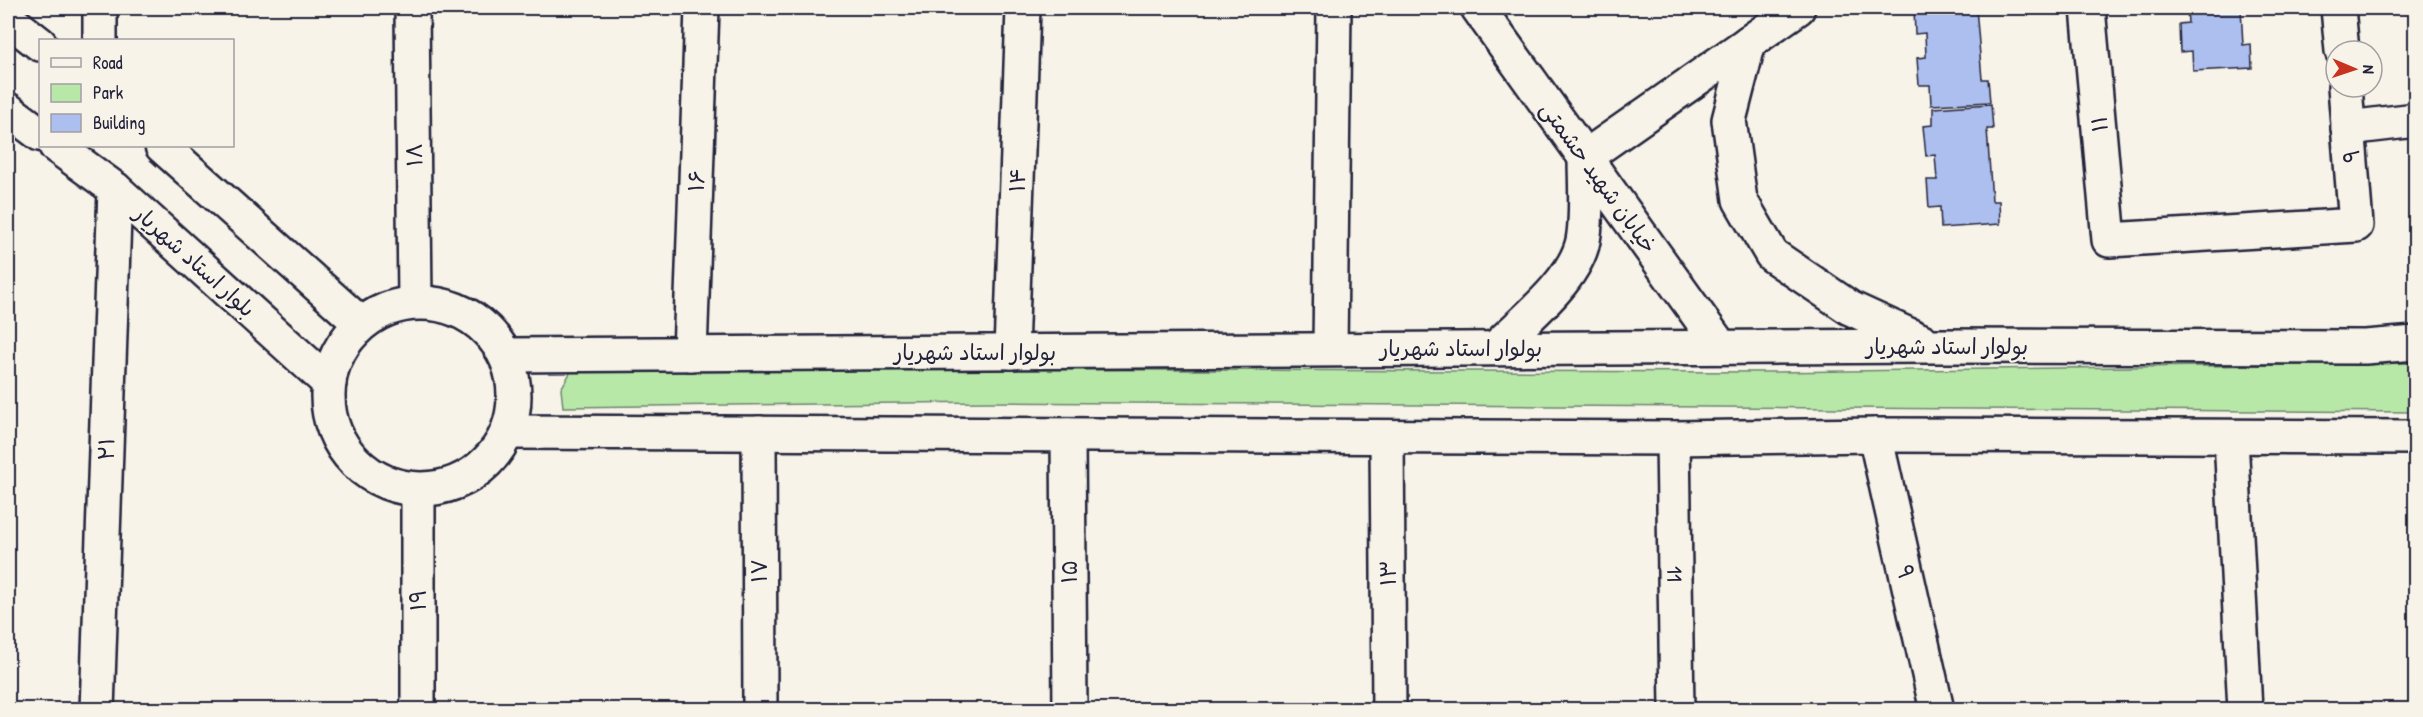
<svg xmlns="http://www.w3.org/2000/svg" width="2423" height="717" viewBox="0 0 2423 717" font-family="'Patrick Hand','Playpen Sans Arabic',sans-serif">
<style>
.green{fill:#b8e8a7;stroke:#6d8571;stroke-width:1.5}
.building{fill:#acbfee;stroke:#22223b;stroke-width:1.5}
.lines{fill:none;stroke-linecap:round;stroke-linejoin:round}
.minor-casing{stroke:#22223b;stroke-width:38}
.minor{stroke:#f7f3e8;stroke-width:33}
.labels{text-anchor:middle;dominant-baseline:central;stroke-width:4.5;stroke-linejoin:round;paint-order:stroke}
.street-label{font-size:22px;fill:#22223b;stroke:#f7f3e8}
</style>
<rect width="100%" height="100%" fill="#f7f3e8"/>
<filter id="ink" filterUnits="userSpaceOnUse"><feTurbulence type="fractalNoise" baseFrequency=".0167" numOctaves="2"/><feDisplacementMap in="SourceGraphic" scale="12" xChannelSelector="R" yChannelSelector="G"/><feConvolveMatrix kernelMatrix="1 2 1 2 8 2 1 2 1" color-interpolation-filters="sRGB"/></filter>
<g filter="url(#ink)">
<!-- green -->
<polygon class="green" points="2416,363 2415,412 986,402 563,407 561,389 573,368 1776,372"/>
<!-- building -->
<g class="building">
<polygon points="1914,8 1976,8 1982,79 1988,79 1990,102 1931,105 1930,85 1919,85 1917,58 1926,57 1925,33 1915,34"/>
<polygon points="2187,8 2241,8 2243,45 2251,44 2252,68 2193,71 2192,51 2180,52 2179,24 2188,23"/>
<polygon points="1991,104 1993,129 1987,129 1992,201 1999,201 2000,224 1941,228 1940,207 1929,208 1927,180 1937,180 1935,155 1926,156 1923,126 1933,125 1933,108"/>
</g>
<g class="lines">
<!-- minor casing -->
<g class="minor-casing">
<g id="minor">
<polyline points="100,8 100,40"/>
<polyline points="412,8 415,302"/>
<polyline points="1478,8 1721,347"/>
<polyline points="2088,8 2109,240 2356,225 2345,87"/>
<polyline points="2338,8 2342,51"/>
<polyline points="8,19 40,44"/>
<polyline points="1749,42 1729,120 1740,200 1772,255 1850,308 1922,341"/>
<polyline points="8,110 40,134"/>
<polyline points="2348,128 2416,120"/>
<polyline points="56,146 115,189 329,383"/>
<polyline points="162,146 361,324"/>
<circle cx="421" cy="396" r="93"/>
<path d="M1496,348C1524,320 1571,284 1582,245C1588,222 1585,181 1585,157L1798,8"/>
<polyline points="1330,349 1334,8"/>
<polyline points="1011,352 1023,8"/>
<polyline points="690,354 702,8"/>
<polyline points="506,355 1932,346 2365,347 2416,343"/>
<polyline points="508,432 1673,438 1875,435 2416,437"/>
<polyline points="759,433 760,710"/>
<polyline points="1068,435 1070,710"/>
<polyline points="1875,435 1937,710"/>
<polyline points="1387,437 1389,710"/>
<path id="s1" d="M1673,438L1677,710"/>
<polyline points="2231,438 2245,710"/>
<polyline points="418,490 418,710"/>
<polyline points="97,710 115,189"/>
</g>
</g>
<!-- minor -->
<use href="#minor" class="minor"/>
</g>
</g>
<g class="labels">
<!-- street labels -->
<g class="street-label">
<text transform="translate(2099 124) rotate(-95)">۱۱</text>
<text transform="translate(414 155) rotate(-91)">۱۸</text>
<text transform="translate(2351 156) rotate(-94)">۹</text>
<text transform="translate(1599 177) rotate(54)">خیابان شهید حشمتی</text>
<text transform="translate(1017 180) rotate(-88)">۱۴</text>
<text transform="translate(696 181) rotate(-88)">۱۶</text>
<text transform="translate(195 261) rotate(42)">بلوار استاد شهریار</text>
<text x="1947" y="346">بولوار استاد شهریار</text>
<text x="1461" y="348">بولوار استاد شهریار</text>
<text x="975" y="352">بولوار استاد شهریار</text>
<text transform="translate(106 449) rotate(-88)">۲۱</text>
<text transform="translate(759 571) rotate(-90)">۱۷</text>
<text transform="translate(1069 572) rotate(-90)">۱۵</text>
<text transform="translate(1906 572) rotate(77)">۹</text>
<text transform="translate(1388 573) rotate(-90)">۱۳</text>
<text stroke="none"><textPath href="#s1" startOffset="136">11</textPath></text>
<text transform="translate(418 600) rotate(-90)">۱۹</text>
</g>
</g>
<!-- margin -->
<rect width="2423" height="717" fill="none" stroke="#f7f3e8" stroke-width="30"/>
<rect x="15" y="15" width="2393" height="687" fill="none" stroke="#22223b" stroke-width="2" filter="url(#ink)"/>
<!-- legend -->
<rect x="39" y="39" width="195" height="108" fill="#f7f3e8" stroke="#a29fa3" stroke-width="1.5"/>
<rect x="51" y="58" width="30" height="9" fill="#f7f3e8" stroke="#a29fa3" stroke-width="1.5"/>
<text x="93" y="69" font-size="18" fill="#22223b">Road</text>
<rect x="51" y="84" width="30" height="18" fill="#b8e8a7" stroke="#a29fa3" stroke-width="1.5"/>
<text x="93" y="99" font-size="18" fill="#22223b">Park</text>
<rect x="51" y="114" width="30" height="18" fill="#acbfee" stroke="#a29fa3" stroke-width="1.5"/>
<text x="93" y="129" font-size="18" fill="#22223b">Building</text>
<!-- north arrow -->
<g transform="translate(2354 69) rotate(92)"><circle r="28" fill="#f7f3e8" stroke="#a29fa3" stroke-width="1.5"/>
<path d="M0-4.5L10 22L0 15L-10 22Z" fill="#c8321e"/>
<text y="-9" font-size="16" font-weight="bold" text-anchor="middle" fill="#22223b">N</text>
</g>
</svg>
